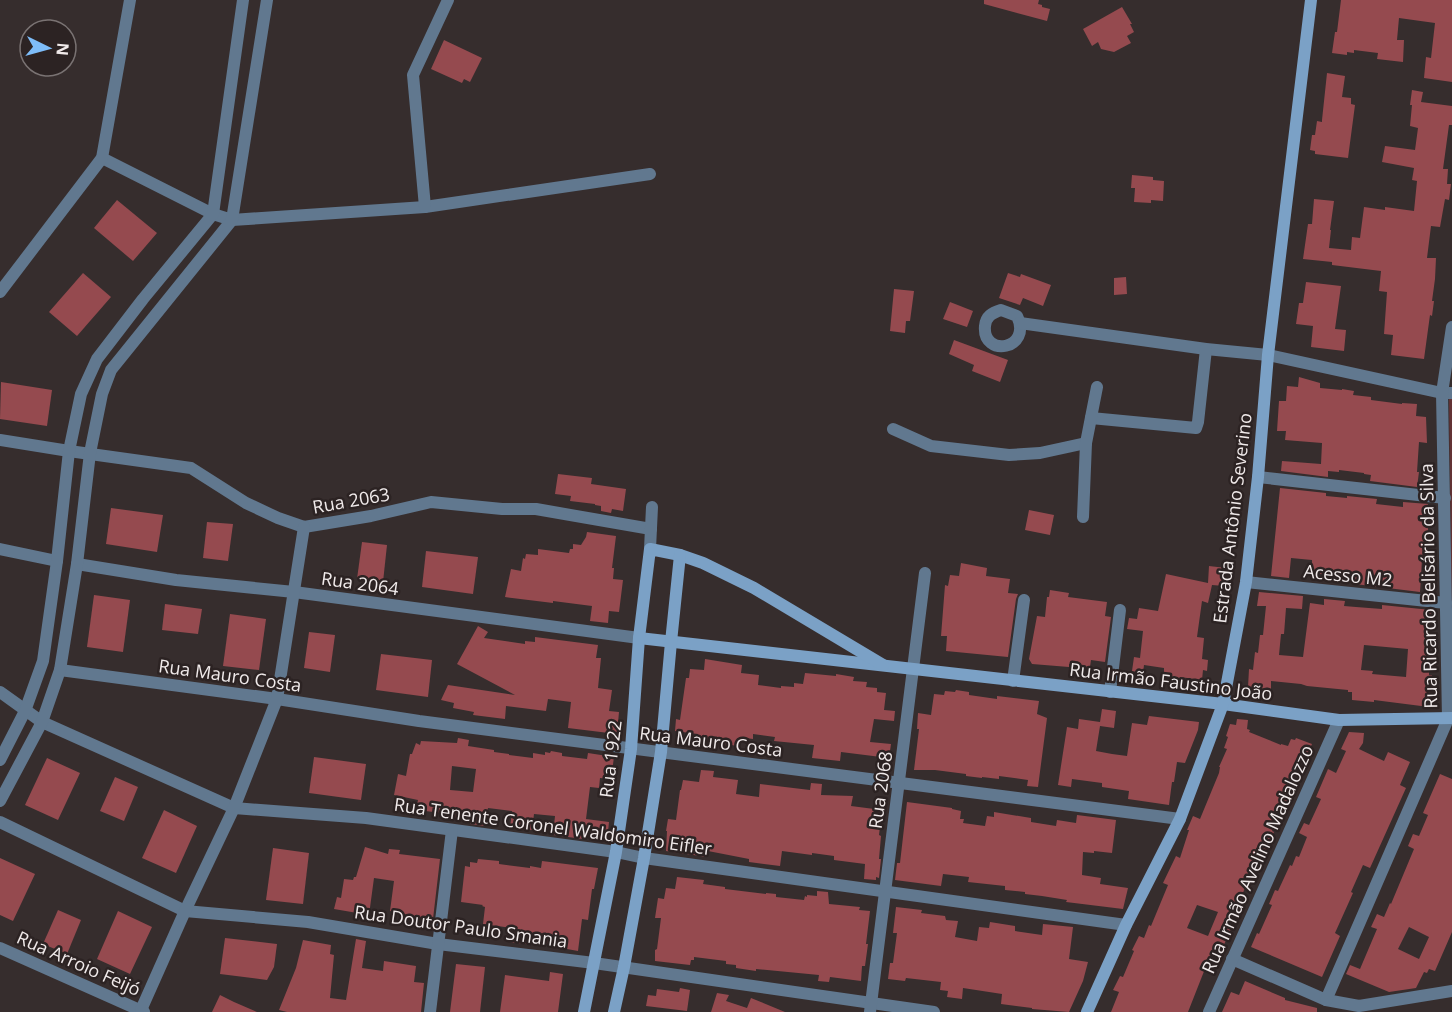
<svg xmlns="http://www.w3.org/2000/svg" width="1452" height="1012" viewBox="0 0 1452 1012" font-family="'Open Sans',sans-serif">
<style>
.green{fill:#623335}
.building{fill:#954a4f;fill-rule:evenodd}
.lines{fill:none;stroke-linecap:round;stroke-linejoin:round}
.street{stroke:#61788f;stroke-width:12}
.secondary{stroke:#7ba1c6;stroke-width:12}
.labels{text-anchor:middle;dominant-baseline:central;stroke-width:5;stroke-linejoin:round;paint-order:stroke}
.street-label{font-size:18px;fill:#f0eaea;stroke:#2c2323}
</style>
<rect width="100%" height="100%" fill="#362d2d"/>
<!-- green -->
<polygon class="green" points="1449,399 1452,399 1452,645"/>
<!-- building -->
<g class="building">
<polygon points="984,0 1039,0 1038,4 1042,5 1042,7 1050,9 1047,21 984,4"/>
<polygon points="1341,0 1452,0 1452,82 1424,78 1426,57 1431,58 1435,23 1399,18 1397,40 1404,40 1403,62 1377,59 1378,53 1354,50 1354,53 1347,52 1347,55 1332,53 1335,32 1337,32"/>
<polygon points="1122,7 1132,24 1130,24 1134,32 1127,36 1131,43 1114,52 1101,49 1098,42 1092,46 1083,29"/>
<polygon points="444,40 482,58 470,82 464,79 462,83 431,69"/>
<polygon points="1327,73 1345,76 1342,97 1351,98 1351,104 1355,105 1348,158 1315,154 1315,151 1310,150 1312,135 1315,135 1317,121 1322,122 1322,120"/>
<polygon points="1412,90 1423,92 1421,102 1452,106 1452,125 1449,125 1443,169 1448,169 1447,184 1451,184 1449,200 1445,199 1440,227 1431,226 1427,258 1436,258 1435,279 1432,301 1434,301 1432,316 1430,315 1424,359 1391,355 1393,335 1384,334 1387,292 1379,291 1381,271 1332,265 1332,262 1303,259 1308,224 1312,224 1314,199 1334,201 1330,230 1331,230 1329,248 1351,250 1352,237 1360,238 1364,207 1385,210 1385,207 1414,211 1417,181 1412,180 1414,168 1382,162 1385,146 1415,150 1418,128 1410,126 1412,105 1410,105"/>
<polygon points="1132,175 1153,177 1153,180 1164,181 1163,201 1151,200 1151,203 1134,202 1135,188 1131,188"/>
<polygon points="117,200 157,233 133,261 94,228"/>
<polygon points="83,273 111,297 77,336 49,312"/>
<polygon points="1008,273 1020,277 1021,274 1051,285 1043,306 1023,298 1020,305 999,298"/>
<polygon points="1126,277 1127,294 1114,295 1114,278"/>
<polygon points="1306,282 1341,286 1335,329 1346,330 1344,351 1311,347 1313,326 1296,324 1299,303 1303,303"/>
<polygon points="894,289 914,291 910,321 906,321 905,333 890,331"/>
<polygon points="950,302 973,311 967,327 943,319"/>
<polygon points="954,340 1008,360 1000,382 972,371 974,365 949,354"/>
<polygon points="1299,377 1320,383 1320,388 1342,390 1342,389 1354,391 1353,395 1371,397 1371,400 1402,404 1402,403 1417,404 1416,416 1426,417 1427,443 1419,442 1417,472 1419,472 1417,487 1370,481 1371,475 1364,474 1364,473 1339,470 1339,472 1328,471 1328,477 1281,471 1282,461 1321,464 1322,443 1285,440 1286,431 1277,431 1279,401 1286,401 1287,386 1298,387"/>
<polygon points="1,382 52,390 47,426 0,419"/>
<polygon points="558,474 592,478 591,484 626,489 623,511 612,509 611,513 601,511 601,506 595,505 595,504 570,501 571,496 555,494"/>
<polygon points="1280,488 1326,493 1326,496 1347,498 1347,496 1377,499 1376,504 1403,507 1403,502 1428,504 1428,543 1423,543 1420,592 1355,584 1355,577 1312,573 1312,560 1291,558 1289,578 1271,576"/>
<polygon points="111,508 163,515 157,552 106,544"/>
<polygon points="1029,510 1054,515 1050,535 1025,530"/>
<polygon points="207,522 233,524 228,561 203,558"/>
<polygon points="587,532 616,536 612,568 614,568 613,579 623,580 619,612 609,611 608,623 590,621 592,606 553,601 553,603 505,597 511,569 521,571 523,558 525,559 526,554 538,555 538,549 569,553 570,549 573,549 573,544 581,545 586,537"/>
<polygon points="362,542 387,545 383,582 357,579"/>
<polygon points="426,551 478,557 473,594 422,587"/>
<polygon points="961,563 987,568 986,576 1010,579 1008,593 1018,594 1016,599 1008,657 946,651 947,636 941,636 945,585 948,586 950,575 959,576"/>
<polygon points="1209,566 1226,568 1224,586 1212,585 1208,603 1202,601 1197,637 1204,638 1202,659 1208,660 1207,671 1203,670 1202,680 1180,677 1180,680 1164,678 1164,668 1144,665 1143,673 1132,671 1134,657 1140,658 1143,631 1127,629 1129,618 1137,619 1139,608 1158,611 1166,574 1208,583"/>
<polygon points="1050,590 1069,593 1068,597 1107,602 1105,616 1111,617 1105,662 1091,660 1090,667 1069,664 1069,667 1032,664 1029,659 1037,616 1045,617 1047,597 1049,597"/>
<path d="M1259,592L1303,596L1302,609L1286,608L1284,634H1281L1279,655L1303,657L1310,603L1324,605V599L1345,601L1344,606L1356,607L1382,609V605L1431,610L1429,641V675H1432L1429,707L1374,700V702L1352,700V692H1348V690L1307,686L1301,684L1271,681V689L1248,687L1249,669L1253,670L1255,652L1258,653L1260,635H1263L1266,606H1257ZM1364,645L1408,649L1406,677L1372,674L1373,671L1361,670Z"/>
<polygon points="94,595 130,600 123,652 87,647"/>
<polygon points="165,604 202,609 198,634 162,630"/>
<polygon points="230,614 266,619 259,670 223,666"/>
<polygon points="478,626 488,632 484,638 525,644 525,641 535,642 535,637 598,645 596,658 601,658 598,688 612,690 609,711 619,712 617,734 568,728 571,702 548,699 546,711 506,706 505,719 473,715 474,712 453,708 454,703 441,700 448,685 515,695 457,664"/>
<polygon points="309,632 335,635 330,672 304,668"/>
<polygon points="381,654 432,660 428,697 376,690"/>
<polygon points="705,659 742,665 741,673 759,675 758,685 781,688 781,686 794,687 794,683 803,684 805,673 836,676 836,674 854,677 853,681 867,682 866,687 877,688 877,692 886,693 884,710 895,711 894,721 874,719 870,742 891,744 889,758 841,752 840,761 812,758 814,745 774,741 775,737 753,734 753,739 739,737 738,746 711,742 711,740 697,738 698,734 675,731 676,719 680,720 686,678 689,678 690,669 704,670"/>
<polygon points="956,690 969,692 969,695 997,699 997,696 1039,701 1037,714 1047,718 1038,787 1027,786 1028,780 999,776 999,779 982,777 982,778 966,776 966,774 935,770 914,770 919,729 917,729 918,713 931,715 934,694 944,695 945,691 955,692"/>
<polygon points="1102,709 1116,711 1114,728 1100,726 1096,751 1112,754 1127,756 1132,723 1147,725 1149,716 1199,722 1198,730 1185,763 1177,762 1174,782 1172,782 1169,805 1128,799 1129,791 1102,787 1102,783 1072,779 1071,787 1058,785 1067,727 1078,729 1079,719 1100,722"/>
<path d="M1237,719L1248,720L1247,729L1250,730L1249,732L1281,745V744L1288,746L1291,739L1295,740L1296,738L1312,744L1305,759L1302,758L1289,790L1292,791L1286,805L1284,804L1272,831L1274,832L1250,887L1246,885L1234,916L1236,917L1220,954L1212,951L1188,1012H1111L1119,992L1113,990L1120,976L1123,977L1134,951L1132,950L1139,936L1144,938L1149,925L1151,926L1168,885L1163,883L1176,856L1180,858L1189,830H1187L1193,816L1200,819L1219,773L1220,767H1219L1227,749L1224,748L1228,737L1226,736L1230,724L1236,725ZM1197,905L1218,912L1208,936L1187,928Z"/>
<polygon points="1349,732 1364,733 1363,743 1359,749 1384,761 1388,752 1410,762 1400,785 1406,788 1370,868 1363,865 1351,892 1353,893 1335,933 1340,936 1322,977 1251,947 1257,933 1259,934 1272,905 1269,904 1275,890 1278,891 1290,865 1292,866 1296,856 1299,857 1307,837 1299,833 1304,823 1309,825 1321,799 1316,797 1328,769 1336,773 1346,751 1341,749"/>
<path d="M458,738L469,740L468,746L494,750V752L509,754V755L533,758V753L545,755V752L550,753L551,751L562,753V756L587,759L588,753L614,757L611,779L600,778L599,788L590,787L586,819L609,822L608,832L584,829L583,839L553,835L555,816L534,814L532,830L510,828L512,811L488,808L485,826L470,824L471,820L442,816L443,813L416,810L418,800L394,795L398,774L406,776L410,754H412L416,743L420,745L421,741L457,743ZM452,766L476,769L473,792L450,790Z"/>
<polygon points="314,757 366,764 361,800 309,793"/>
<polygon points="47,758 80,773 58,820 25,805"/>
<polygon points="701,770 714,771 713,777 738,780 736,794 759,797 760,784 810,790 811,783 822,784 821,795 853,796 851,806 882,810 879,835 881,836 879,859 881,859 879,878 876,877 876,880 864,879 865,864 834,860 834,856 812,853 812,855 782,851 780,866 749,862 749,859 708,851 707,857 666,851 667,831 666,831 668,819 676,820 680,790 681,790 683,780 699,782"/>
<path d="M1440,774L1452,779V932L1435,971L1429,969L1427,973L1424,972L1416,988L1389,992L1346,974L1350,965L1360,969L1377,929L1371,927L1377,914L1384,917L1390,903L1391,904L1414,849L1408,846L1413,834L1419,836L1428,815L1423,813ZM1409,927L1429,937L1419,959L1398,949Z"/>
<polygon points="115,777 138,787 124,821 100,811"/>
<polygon points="907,802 952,808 952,809 961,811 960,819 964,819 963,823 985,826 987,816 994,817 994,812 1031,818 1031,822 1056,826 1057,820 1076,823 1077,815 1116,820 1112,853 1094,851 1094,853 1083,852 1082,875 1101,878 1100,884 1128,888 1123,909 1066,902 1067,900 1042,896 1025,894 1025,892 1005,890 1005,886 968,882 969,877 943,874 941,886 895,880 897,863 900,863"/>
<polygon points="164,810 197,826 176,873 142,858"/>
<polygon points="365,847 388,854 389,849 400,850 399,854 440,859 433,919 413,916 390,911 394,881 374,878 369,915 334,909 337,897 341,898 344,879 353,880 354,877 356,877"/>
<polygon points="273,848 309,853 303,904 266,900"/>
<polygon points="0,858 35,874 13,921 0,915"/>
<polygon points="478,859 499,861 499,864 530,868 530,866 541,868 542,861 598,868 594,889 592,889 588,920 582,919 578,951 567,949 567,947 546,944 546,946 541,946 510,942 512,928 483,924 485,907 482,906 483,905 461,902 465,866 470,867 470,862 477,863"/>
<polygon points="677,877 704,880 703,884 725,887 725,889 766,894 766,893 776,894 776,897 804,900 805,896 807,897 807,895 817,896 817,891 828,892 829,904 860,907 859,910 870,911 866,944 868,944 865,966 862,966 861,981 830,977 829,982 818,981 819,975 756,969 756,971 736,968 736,965 726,964 726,961 694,957 694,960 691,960 690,965 655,961 655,950 657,949 661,918 655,918 658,898 664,899 666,888 675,889"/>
<polygon points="896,907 922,910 921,913 945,916 946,920 958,921 955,937 977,941 979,927 989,928 990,922 1015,926 1015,931 1042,935 1043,924 1073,927 1069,959 1088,962 1083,981 1069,1012 1032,1009 1032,1008 1001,1004 1002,994 963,988 962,999 947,997 948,991 940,990 941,982 906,978 905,981 888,979 890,963 893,963 897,933 893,933"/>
<polygon points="58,910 81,920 67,954 43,944"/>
<polygon points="118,911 152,927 130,974 97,959"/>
<polygon points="225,938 277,944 274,967 267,980 220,974"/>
<polygon points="356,939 366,941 362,968 383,971 384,961 416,966 414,982 424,983 421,1012 287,1012 279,1010 296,968 303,940 331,945 330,954 334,955 330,998 346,1000"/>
<polygon points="456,964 485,967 480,1012 450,1012"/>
<polygon points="550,972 563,974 558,1012 500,1012 505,975 549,981"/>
<polygon points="1245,981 1285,998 1285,1000 1317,1008 1317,1012 1222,1012 1231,992 1239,995"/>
<polygon points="680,988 690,990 687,1011 646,1006 648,995 656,996 657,989 679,992"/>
<polygon points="717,993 729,995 726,1001 747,1008 751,998 785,1012 711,1012"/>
<polygon points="220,995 234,1002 257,1012 212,1012"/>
</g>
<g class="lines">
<!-- street -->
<g class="street">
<polyline points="102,158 213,214 232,220 425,207 650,174"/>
<polyline points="425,207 413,75 448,0"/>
<polyline points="0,292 102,158 130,0"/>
<path d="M1001,310L1017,316C1033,350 982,358 985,326C986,316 992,313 1001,310Z"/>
<polyline points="1020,323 1206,349 1268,355 1442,393 1452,393"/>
<polyline points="1091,418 1196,428 1198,422 1206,349"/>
<polyline points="893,429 931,446 1009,455 1040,453 1086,443"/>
<polyline points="0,440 69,451 191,468 246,503 278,518 304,527 371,516 431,502 502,509 536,509 651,529"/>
<polyline points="1258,477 1445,498"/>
<polyline points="1083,517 1086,443 1097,387"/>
<polyline points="0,549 57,561"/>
<polyline points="650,549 652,507"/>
<polyline points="77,564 176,580 294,592 639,638"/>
<polyline points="1246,582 1446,603"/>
<polyline points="60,670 277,699 419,721 1180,819"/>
<polyline points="1013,681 1024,600"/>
<polyline points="0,692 42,722 234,808 366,818 616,852 644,858 1126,925"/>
<polyline points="1110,692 1120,610"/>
<polyline points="0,760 25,711 43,661 57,561 69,451 81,394 97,359 143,299 213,214 243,0"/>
<polyline points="0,801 42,722 60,670 77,564 90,453 102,394 111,370 232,220 267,0"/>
<polyline points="0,822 185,911 308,922 438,944 594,963 934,1012"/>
<polyline points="0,948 144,1012"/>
<polyline points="1232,959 1326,1000 1359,1006 1452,991"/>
<polyline points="1326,1000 1448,719 1442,393 1452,327"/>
<polyline points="141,1010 185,911 234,808 277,699 304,527"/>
<polyline points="430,1012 452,830"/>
<polyline points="870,1012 925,573"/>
<polyline points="1209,1012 1339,720"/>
</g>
<!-- secondary -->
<g class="secondary">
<polyline points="639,638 1223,704 1339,720 1452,718"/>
<polyline points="584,1012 616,852 631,749 639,638 650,549 680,555 703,563 754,588 883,665"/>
<polyline points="614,1012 624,967 644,858 661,752 671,642 680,555"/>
<polyline points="1087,1012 1126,925 1180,819 1223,704 1246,582 1258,477 1268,355 1311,0"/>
</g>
</g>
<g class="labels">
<!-- street labels -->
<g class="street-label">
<text transform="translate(351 500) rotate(-10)">Rua 2063</text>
<text transform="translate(1232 518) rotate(-83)">Estrada Antônio Severino</text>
<text transform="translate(1348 575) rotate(6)">Acesso M2</text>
<text transform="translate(360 583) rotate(8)">Rua 2064</text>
<text transform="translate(1428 586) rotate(-91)">Rua Ricardo Belisário da Silva</text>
<text transform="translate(230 675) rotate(8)">Rua Mauro Costa</text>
<text transform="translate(1171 681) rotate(7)">Rua Irmão Faustino João</text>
<text transform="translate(711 741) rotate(7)">Rua Mauro Costa</text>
<text transform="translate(610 759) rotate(-83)">Rua 1922</text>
<text transform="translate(880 790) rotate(-82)">Rua 2068</text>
<text transform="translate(553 826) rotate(8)">Rua Tenente Coronel Waldomiro Eifler</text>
<text transform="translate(1257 859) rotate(-66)">Rua Irmão Avelino Madalozzo</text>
<text transform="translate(461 926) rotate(8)">Rua Doutor Paulo Smania</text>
<text transform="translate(79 963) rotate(24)">Rua Arroio Feijó</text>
</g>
</g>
<!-- north arrow -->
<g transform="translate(48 48) rotate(95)"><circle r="28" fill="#2c2323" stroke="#7a7373" stroke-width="1.5"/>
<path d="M0-4.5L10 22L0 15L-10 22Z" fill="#7ebdf9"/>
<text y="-9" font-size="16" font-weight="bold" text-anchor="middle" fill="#f0eaea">N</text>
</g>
</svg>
